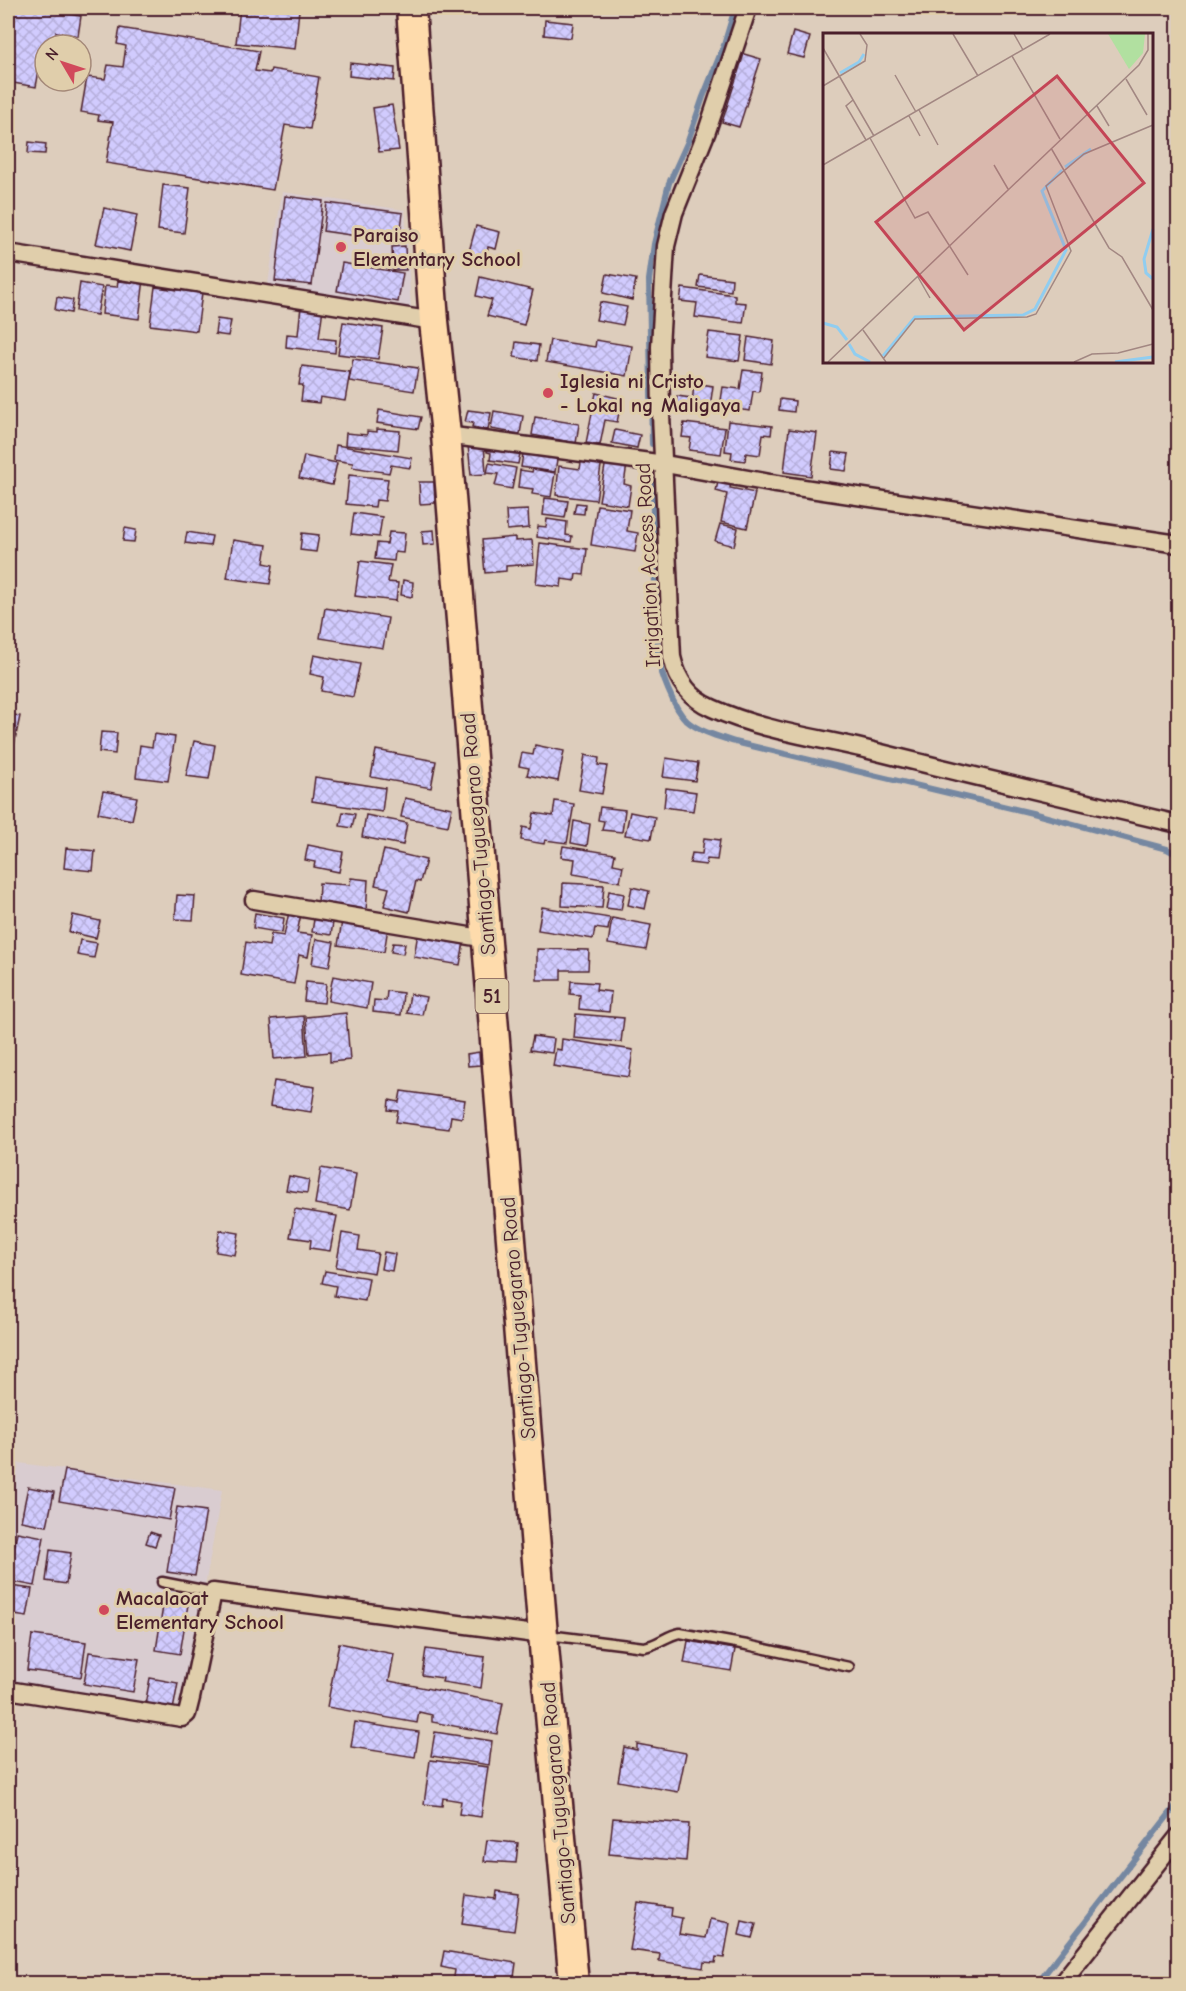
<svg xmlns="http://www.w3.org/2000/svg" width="1186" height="1991" viewBox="0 0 1186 1991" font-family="'Comic Neue',sans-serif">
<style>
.built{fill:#d9ccd0}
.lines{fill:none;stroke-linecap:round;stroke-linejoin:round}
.stream{stroke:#7487a1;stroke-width:6}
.building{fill:url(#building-cross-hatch);stroke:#4a1f2b;stroke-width:1.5}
.service-casing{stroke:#4a1f2b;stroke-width:13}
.minor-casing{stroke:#4a1f2b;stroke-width:21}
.trunk-casing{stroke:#4a1f2b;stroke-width:33}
.service{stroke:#e0ceab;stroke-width:8}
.minor{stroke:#e0ceab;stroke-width:16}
.trunk{stroke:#fedbac;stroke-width:28}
.poi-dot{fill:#d1495b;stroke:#e0ceab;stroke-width:2}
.labels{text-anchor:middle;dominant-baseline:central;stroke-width:6;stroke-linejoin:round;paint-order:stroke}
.shield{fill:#e0ceab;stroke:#775451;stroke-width:1.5}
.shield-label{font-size:20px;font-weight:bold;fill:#4a1f2b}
.poi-label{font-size:21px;font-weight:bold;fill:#4a1f2b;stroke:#e0ceab;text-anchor:start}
.street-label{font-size:21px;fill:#4a1f2b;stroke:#e0ceab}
.inset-river{fill:none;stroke:#90cdf0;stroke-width:3}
.inset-road{fill:none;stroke:#a28782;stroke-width:1.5}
.view{fill:#c44556;fill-opacity:0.15;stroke:#c44556;stroke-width:3}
.inset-edge{fill:none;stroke:#4a1f2b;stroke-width:3}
</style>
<defs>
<pattern id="building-cross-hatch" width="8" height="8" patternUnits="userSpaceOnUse" patternTransform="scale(1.5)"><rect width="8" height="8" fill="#d1cbfe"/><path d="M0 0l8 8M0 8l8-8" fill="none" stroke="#b5aeda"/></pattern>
</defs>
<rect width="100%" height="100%" fill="#ddcdbc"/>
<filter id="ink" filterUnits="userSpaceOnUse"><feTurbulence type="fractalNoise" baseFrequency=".0167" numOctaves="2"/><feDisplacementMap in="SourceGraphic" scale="12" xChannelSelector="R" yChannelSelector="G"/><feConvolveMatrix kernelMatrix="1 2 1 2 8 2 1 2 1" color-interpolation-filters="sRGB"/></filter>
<g filter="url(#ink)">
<!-- built -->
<g class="built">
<polygon points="282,192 405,210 411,310 268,284"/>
<polygon points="19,1463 222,1490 182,1716 8,1687 8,1534"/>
</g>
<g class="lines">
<!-- stream -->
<g class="stream">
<polyline points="652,444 649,280 654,244 669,183 688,141 703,97 724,45 735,8"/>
<path d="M652,479L657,655C661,673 673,708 687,721C700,732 720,737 735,742L1032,813L1167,849L1178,855"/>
<polyline points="1037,1984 1178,1803"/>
</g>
</g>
<!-- building -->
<g class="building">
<polygon points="8,8 29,8 81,16 78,36 56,32 54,45 45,45 45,53 42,53 36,87 8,82"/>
<polygon points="240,8 299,10 295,49 236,43"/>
<polygon points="545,20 573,23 571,38 544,35"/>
<polygon points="120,28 259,51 255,71 270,73 271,69 319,77 310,129 285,125 273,190 106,163 113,122 98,120 99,115 81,112 87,77 105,79 108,65 123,67 126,46 117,44"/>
<polygon points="793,32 810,37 804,58 787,54"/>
<polygon points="744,54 761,59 739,127 722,122"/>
<polygon points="350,63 395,68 394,81 349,76"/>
<polygon points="392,105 399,150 379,152 373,108"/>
<polygon points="29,142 46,144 45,154 28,153"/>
<polygon points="163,185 190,188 184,233 158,230"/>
<polygon points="285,196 323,201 312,285 275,281"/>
<polygon points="327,203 403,213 399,242 323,231"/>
<polygon points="104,208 137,215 130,251 96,244"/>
<polygon points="476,226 500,232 496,249 488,247 485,263 467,259"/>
<polygon points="405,246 406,270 393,270 392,247"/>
<polygon points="342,263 403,273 398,302 337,291"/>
<polygon points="607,274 636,279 632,300 603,293"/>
<polygon points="700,275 732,279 731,291 698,287"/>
<polygon points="129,277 144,279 139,319 102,314 105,286 117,287 118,281 128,282"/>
<polygon points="480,277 533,290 524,325 487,316 492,300 476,296"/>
<polygon points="80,283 102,287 97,315 76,311"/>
<polygon points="155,287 202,293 197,331 150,325"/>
<polygon points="682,288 735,295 735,302 746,303 743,323 695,317 697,303 680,301"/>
<polygon points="57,297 73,300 71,313 55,310"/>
<polygon points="600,302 627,307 623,325 596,320"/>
<polygon points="301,306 323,308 319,338 336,340 335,353 286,347 287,334 298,335"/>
<polygon points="217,319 231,321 228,336 215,334"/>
<polygon points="343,322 383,328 378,359 338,354"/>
<polygon points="709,332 743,336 739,361 705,357"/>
<polygon points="748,337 774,341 771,364 745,360"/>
<polygon points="550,340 595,347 596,340 632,346 627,376 546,362"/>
<polygon points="516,342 539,345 537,361 514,357"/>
<polygon points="353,359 418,368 414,391 349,381"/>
<polygon points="302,366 350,372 345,401 320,397 319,403 301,401 303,385 299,385"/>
<polygon points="743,370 762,372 759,392 753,391 750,411 720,407 723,387 740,389"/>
<polygon points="694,383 713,386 710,407 692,405"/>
<polygon points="596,393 622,399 617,422 605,420 600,445 586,443"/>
<polygon points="677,396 691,398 690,408 676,407"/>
<polygon points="780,399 795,401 794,412 779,410"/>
<polygon points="379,410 421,417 418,429 377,423"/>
<polygon points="468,410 491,413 488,430 472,427 473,423 465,422"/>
<polygon points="494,411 523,416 520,434 491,429"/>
<polygon points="535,417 579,424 576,443 532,435"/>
<polygon points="728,421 772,426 771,435 763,434 760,455 746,453 745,461 731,459 732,452 725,451"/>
<polygon points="684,423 725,428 721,454 689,450 691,438 682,437"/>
<polygon points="377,429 400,431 398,450 345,445 346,433 367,435 367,431 377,432"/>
<polygon points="789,429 817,433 811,476 784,472"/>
<polygon points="615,430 640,435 637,448 612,443"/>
<polygon points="484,443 486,474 471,475 468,445"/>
<polygon points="488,443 521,448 518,464 490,460 491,453 487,452"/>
<polygon points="336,445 412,458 410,468 391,465 389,473 352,467 353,463 334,460"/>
<polygon points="524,447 558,453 555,472 521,467"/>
<polygon points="833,452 849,454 846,471 831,469"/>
<polygon points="304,456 337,463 332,485 299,478"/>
<polygon points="582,457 602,459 596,500 556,495 559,466 580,469"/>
<polygon points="606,460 627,464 624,484 631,486 628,506 599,501"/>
<polygon points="489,463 516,468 512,489 495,486 498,474 487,473"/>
<polygon points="533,469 555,473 551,497 532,494 533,489 518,487 520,470 532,472"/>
<polygon points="349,475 388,479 385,501 376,500 375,507 346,504"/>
<polygon points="719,477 731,480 730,488 755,493 747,528 721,522 727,494 716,491"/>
<polygon points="419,482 434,482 435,503 420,504"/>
<polygon points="545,498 568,501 565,518 543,515"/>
<polygon points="576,503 585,504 584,514 574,513"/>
<polygon points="597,505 630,510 627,531 638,533 635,552 591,545"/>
<polygon points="528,510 529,528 507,530 506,511"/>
<polygon points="354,513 382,517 379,537 351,534"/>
<polygon points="547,519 567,522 566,535 572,536 571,542 537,537 538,526 546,527"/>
<polygon points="720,524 738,528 734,546 715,541"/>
<polygon points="125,528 136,530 134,542 123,541"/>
<polygon points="434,530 435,544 423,545 422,531"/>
<polygon points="187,532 212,536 210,546 185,543"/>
<polygon points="389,532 405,533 403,553 395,552 394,561 375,559 377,543 387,544"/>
<polygon points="302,533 319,535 316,552 300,550"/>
<polygon points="515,537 515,541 532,540 534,564 506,566 506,571 485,573 482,540"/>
<polygon points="233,540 267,545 264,563 273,565 270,584 227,578"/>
<polygon points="540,543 587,549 584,575 576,574 575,581 562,579 561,587 536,584"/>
<polygon points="360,561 391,565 388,582 398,583 396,601 355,596"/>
<polygon points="403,580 413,582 412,597 401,595"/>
<polygon points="325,608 388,618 383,648 320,638"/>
<polygon points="314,655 360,664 353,697 321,691 324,677 310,674"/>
<polygon points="8,714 20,716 12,755 8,754"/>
<polygon points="101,732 117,733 115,754 99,752"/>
<polygon points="154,734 175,737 168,781 136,777 140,745 152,747"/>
<polygon points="194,741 215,745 209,779 186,776"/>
<polygon points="535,745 564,751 558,781 527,775 529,768 519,766 522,753 533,755"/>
<polygon points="376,750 436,761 431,788 371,777"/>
<polygon points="585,755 599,758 598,765 607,766 602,794 579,790"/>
<polygon points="666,758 698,763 695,781 663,777"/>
<polygon points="315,777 385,788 382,812 312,801"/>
<polygon points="666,788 696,792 693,811 664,807"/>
<polygon points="103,791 137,797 132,820 98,813"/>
<polygon points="405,798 452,808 448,826 401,817"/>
<polygon points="555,801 574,804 567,843 545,840 544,844 521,840 523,827 531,829 534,813 553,816"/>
<polygon points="600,807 625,810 622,832 602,830 604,821 598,820"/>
<polygon points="343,812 355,814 352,828 340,826"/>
<polygon points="630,812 655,817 651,839 625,835"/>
<polygon points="366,815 407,823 403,845 362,837"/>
<polygon points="574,821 590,824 587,846 571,843"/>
<polygon points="704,838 720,840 717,860 707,859 706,865 690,863 692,853 702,854"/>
<polygon points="308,845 343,852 339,872 314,867 315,862 305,860"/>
<polygon points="563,846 615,854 613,864 623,866 620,882 573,874 575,859 561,857"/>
<polygon points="66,848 95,851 93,871 64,868"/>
<polygon points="384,850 426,860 420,882 416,881 409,912 384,906 389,888 375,885"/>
<polygon points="351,878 368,880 366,913 351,912 351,907 318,904 319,883 350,885"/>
<polygon points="563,883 604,885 602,908 562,906"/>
<polygon points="632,887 649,891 645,909 628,905"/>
<polygon points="609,891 624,894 621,910 606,908"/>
<polygon points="177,895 195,896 193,920 175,919"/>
<polygon points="542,907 610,918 608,930 595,928 593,939 538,930"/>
<polygon points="289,912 301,914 297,933 312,935 308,957 299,955 294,984 241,975 246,942 269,946 271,934 284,936"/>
<polygon points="255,913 284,918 282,933 253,928"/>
<polygon points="315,913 334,916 331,935 312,932"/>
<polygon points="73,915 100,921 96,938 69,932"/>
<polygon points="612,918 651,925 646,950 608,944"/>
<polygon points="342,921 388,928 384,952 338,945"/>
<polygon points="418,933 464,941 460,965 414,957"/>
<polygon points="316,939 334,942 329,967 312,964"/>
<polygon points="80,940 97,943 94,958 77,955"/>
<polygon points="393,943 405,944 403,954 391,952"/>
<polygon points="537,949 589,950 588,970 561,970 561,980 537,980"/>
<polygon points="333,976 371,983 367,1008 328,1001"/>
<polygon points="571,981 597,983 596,990 611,992 609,1012 579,1009 580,995 570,994"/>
<polygon points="306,982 326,984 324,1003 304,1001"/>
<polygon points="387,991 403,993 401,1015 373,1012 374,1000 386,1001"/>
<polygon points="410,994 426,997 422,1015 407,1013"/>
<polygon points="346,1013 350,1060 330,1062 330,1052 309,1054 306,1017"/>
<polygon points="576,1014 624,1018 621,1042 574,1038"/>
<polygon points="304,1016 307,1056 274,1059 271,1019"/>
<polygon points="533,1036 554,1039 552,1053 530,1050"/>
<polygon points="562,1039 633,1050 629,1077 553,1066 556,1049 561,1050"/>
<polygon points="479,1052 480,1065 468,1066 467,1054"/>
<polygon points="274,1081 315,1087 311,1112 270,1106"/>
<polygon points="401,1091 465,1100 462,1118 451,1116 449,1129 396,1122 398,1111 388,1110 389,1100 399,1102"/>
<polygon points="321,1168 356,1174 350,1210 315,1204"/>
<polygon points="289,1176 309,1180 307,1193 286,1190"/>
<polygon points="295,1209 337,1216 330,1251 310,1248 311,1240 290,1237"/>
<polygon points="220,1230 239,1233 235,1255 216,1252"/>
<polygon points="342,1233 360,1236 358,1250 378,1253 374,1273 336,1267"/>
<polygon points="384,1252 395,1254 392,1271 381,1269"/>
<polygon points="325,1271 369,1278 365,1301 334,1296 336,1286 322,1283"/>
<polygon points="65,1470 175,1488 169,1520 59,1501"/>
<polygon points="28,1487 54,1492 47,1526 21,1521"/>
<polygon points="177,1507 206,1511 195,1576 167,1572"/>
<polygon points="17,1532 44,1537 35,1586 8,1581"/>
<polygon points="150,1532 159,1535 155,1546 146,1543"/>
<polygon points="50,1550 71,1553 66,1584 46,1581"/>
<polygon points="10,1586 32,1589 27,1617 8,1614"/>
<polygon points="165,1594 189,1598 180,1654 156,1650"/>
<polygon points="32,1635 86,1642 81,1677 27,1670"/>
<polygon points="688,1641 735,1649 731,1671 684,1663"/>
<polygon points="339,1643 394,1654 389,1681 503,1703 497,1734 432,1722 432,1715 419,1712 417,1723 327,1707"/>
<polygon points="426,1649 485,1657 481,1688 442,1682 443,1678 422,1675"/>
<polygon points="89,1652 139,1659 133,1692 84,1684"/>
<polygon points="150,1678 178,1683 173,1710 145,1705"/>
<polygon points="355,1722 419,1732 415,1757 351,1747"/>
<polygon points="435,1732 492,1741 489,1765 431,1756"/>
<polygon points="637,1744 686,1753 678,1792 618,1781 624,1747 637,1750"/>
<polygon points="430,1760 488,1767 481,1817 459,1814 461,1801 443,1798 442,1806 424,1804"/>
<polygon points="613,1818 689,1824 686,1861 609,1854"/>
<polygon points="487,1840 518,1843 516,1863 484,1861"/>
<polygon points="497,1891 519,1894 514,1931 462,1924 466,1895 496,1899"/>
<polygon points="638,1903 672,1908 671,1916 682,1918 679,1934 706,1938 710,1919 730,1923 724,1958 716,1957 715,1963 704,1962 703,1968 659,1961 660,1954 630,1950"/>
<polygon points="742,1921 756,1924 752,1938 739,1935"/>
<polygon points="444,1951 516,1963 513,1984 453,1984 455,1970 441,1967"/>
</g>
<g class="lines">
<!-- service casing -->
<g class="service-casing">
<g id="service">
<polyline points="162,1582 213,1592"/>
<path d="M548,1635L644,1647C658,1645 667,1635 680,1633L747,1645L849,1667"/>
</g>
</g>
<!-- minor casing -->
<g class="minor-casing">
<g id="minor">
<path d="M748,8L707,131L674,213L666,246L660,347L661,414L672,657C677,680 689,698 712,708C760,730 814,737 865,749C969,775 1074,800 1178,824"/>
<polyline points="8,253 434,321"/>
<polyline points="446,435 665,464 770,483 1178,544"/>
<polyline points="254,900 487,939"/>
<polyline points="8,1690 182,1718 187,1714 191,1698 213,1592 543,1635"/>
<polyline points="1061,1984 1178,1837"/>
</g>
</g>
<!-- trunk casing -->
<g class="trunk-casing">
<polyline id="trunk" points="411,8 434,321 446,435 543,1635 574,1984"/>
</g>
<!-- service -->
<use href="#service" class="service"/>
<!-- minor -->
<use href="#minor" class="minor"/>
<!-- trunk -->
<use href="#trunk" class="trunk"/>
</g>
</g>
<!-- markers -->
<g class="poi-dot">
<circle cx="341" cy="247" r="6"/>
<circle cx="548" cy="393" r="6"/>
<circle cx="104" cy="1610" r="6"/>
</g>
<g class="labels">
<!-- shield labels -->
<rect class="shield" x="475.5" y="979" width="33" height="34" rx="4.5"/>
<g class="shield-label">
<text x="492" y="996">51</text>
</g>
<!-- poi labels -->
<g class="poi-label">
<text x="353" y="235">Paraiso<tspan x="353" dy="24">Elementary School</tspan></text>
<text x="560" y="381">Iglesia ni Cristo<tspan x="560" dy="24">- Lokal ng Maligaya</tspan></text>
<text x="116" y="1598">Macalaoat<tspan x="116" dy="24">Elementary School</tspan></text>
</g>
<!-- street labels -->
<g class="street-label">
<text transform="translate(648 565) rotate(-93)">Irrigation Access Road</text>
<text transform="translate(478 834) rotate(-95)">Santiago-Tuguegarao Road</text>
<text transform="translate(518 1318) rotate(-95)">Santiago-Tuguegarao Road</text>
<text transform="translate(558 1803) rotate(-95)">Santiago-Tuguegarao Road</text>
</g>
</g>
<!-- overview -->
<g transform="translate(823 33)">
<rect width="330" height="330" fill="#ddcdbc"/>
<path d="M285,1H322L320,20L306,36Z" fill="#b1e0a0"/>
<path class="inset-river" d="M17,40L36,29L41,21M242,134L268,116M330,196L321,226L323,240L330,246M0,290L14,294L24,307M26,311L32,321L47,329M60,323L92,284L200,282L212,276L243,217L219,158L239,137M292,329L330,324"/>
<path class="inset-road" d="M130,1L155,43M191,1L200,17M0,15L51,103M189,23L237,106M72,42L93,79M303,46L324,82M0,53L42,28L44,12L37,1M30,67L23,73L43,107M274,73L286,93M96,77L115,112M86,83L97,103M47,105L92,185L105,179L145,242M228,115L286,215L299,224L330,277M0,132L227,1M171,132L185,156M95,244L107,265M40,297L63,329M60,326L92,286L204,284L213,281L248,218L223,153L261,121L330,92M5,329L316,32L325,17V1M251,329L269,321L295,320L330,311"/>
<path class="view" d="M234,43L321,150L141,297L53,189Z"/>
<rect width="330" height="330" class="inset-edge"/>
</g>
<!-- margin -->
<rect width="1186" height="1991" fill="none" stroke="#e0ceab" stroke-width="30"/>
<rect x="15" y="15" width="1156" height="1961" fill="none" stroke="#4a1f2b" stroke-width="2" filter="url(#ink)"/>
<!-- north arrow -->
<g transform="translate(63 63) rotate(309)"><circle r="28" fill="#e0ceab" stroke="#a48878" stroke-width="1.5"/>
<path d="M0-4.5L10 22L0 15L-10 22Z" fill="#d1495b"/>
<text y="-9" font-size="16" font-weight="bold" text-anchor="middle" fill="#4a1f2b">N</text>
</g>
</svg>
